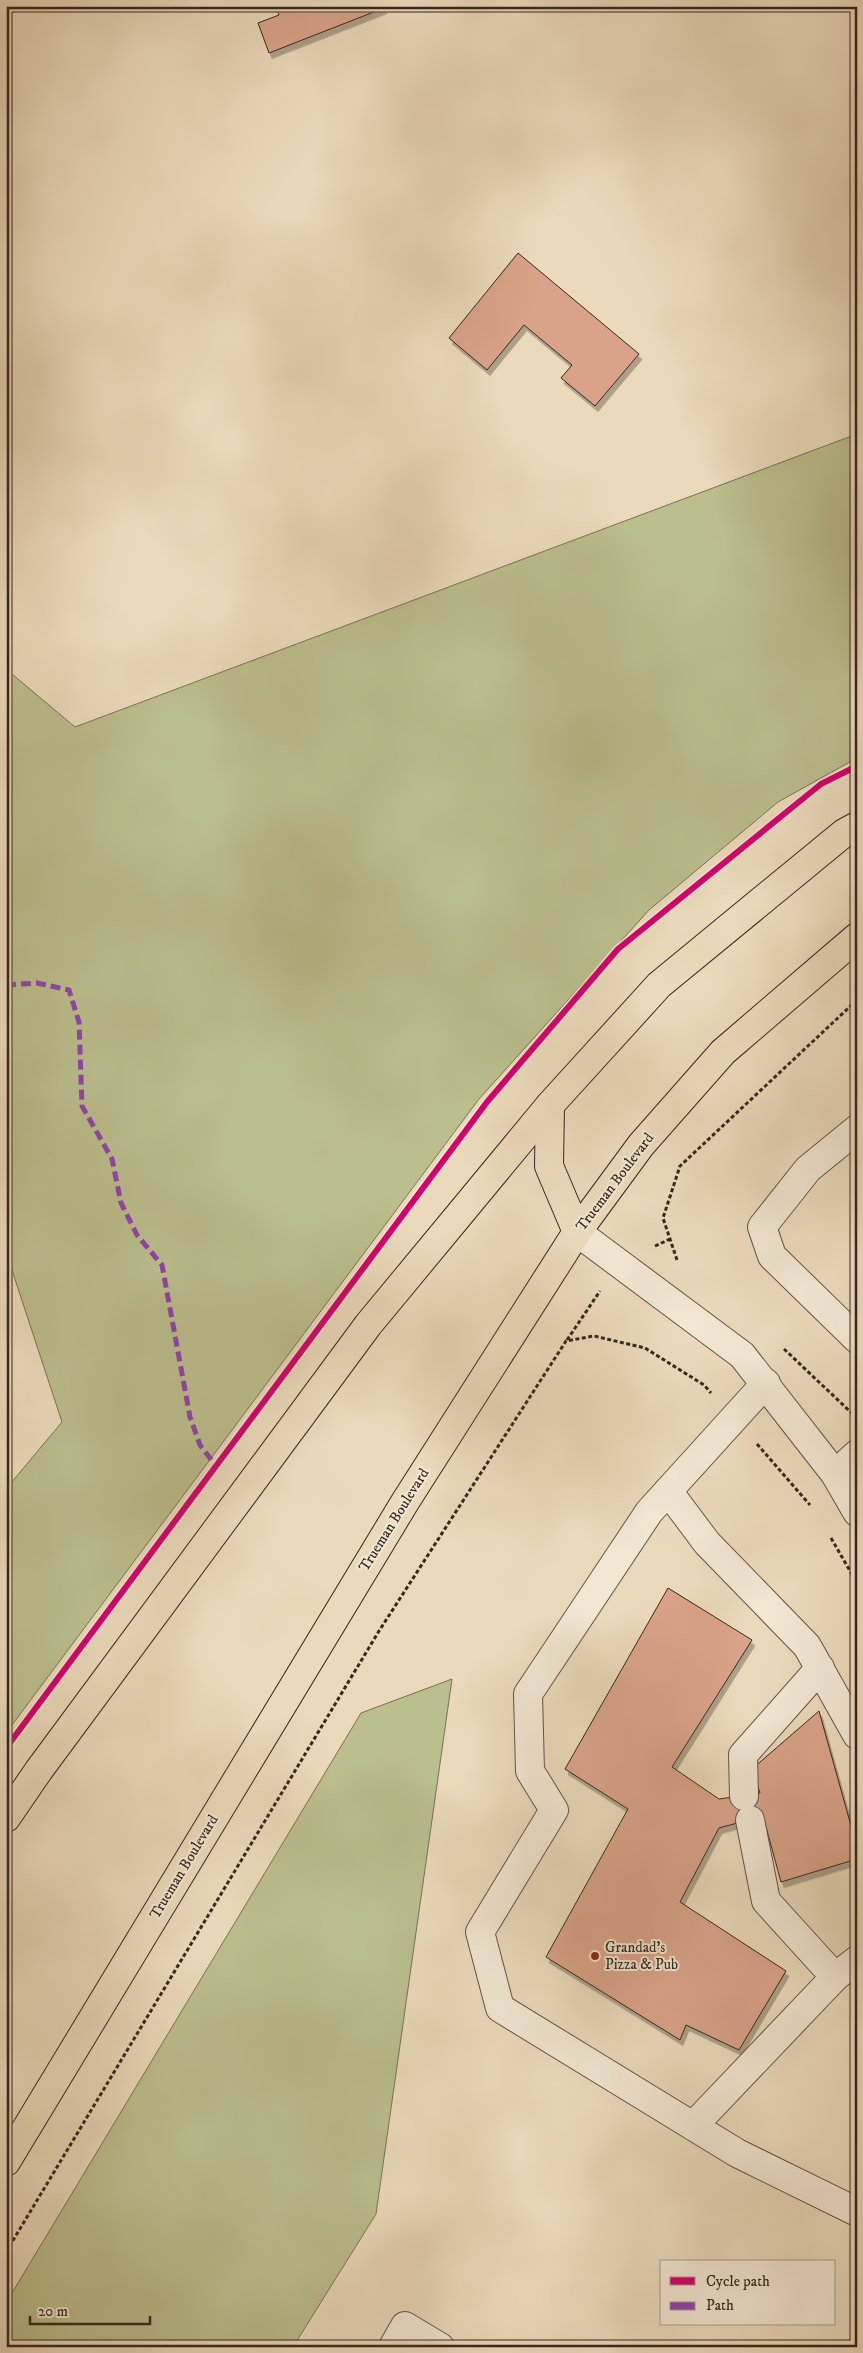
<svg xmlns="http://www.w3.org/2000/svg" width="863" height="2353" viewBox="0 0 863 2353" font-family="'IM FELL DW Pica',serif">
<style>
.green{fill:#bbbe8d;stroke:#787256}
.building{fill:#daa389;stroke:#36271e;filter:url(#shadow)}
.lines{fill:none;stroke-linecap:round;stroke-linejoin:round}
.minor-casing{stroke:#635445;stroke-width:30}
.major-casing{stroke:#36271e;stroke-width:30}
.path{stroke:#36271e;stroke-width:3;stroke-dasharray:4 2.5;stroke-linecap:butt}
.minor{stroke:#f1e7d3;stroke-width:28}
.major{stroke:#eadabb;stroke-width:28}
.quiet{stroke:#8e44ad;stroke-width:5;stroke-dasharray:10 5;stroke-linecap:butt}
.cycleway-casing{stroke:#f1e7d3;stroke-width:9}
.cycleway{stroke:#d6006c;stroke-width:6}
.poi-dot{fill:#8f2418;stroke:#f1e7d3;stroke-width:2}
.labels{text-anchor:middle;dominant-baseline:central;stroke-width:4;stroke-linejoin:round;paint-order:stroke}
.street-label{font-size:15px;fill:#36271e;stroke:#f1e7d3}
.poi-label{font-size:15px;fill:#36271e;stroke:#f1e7d3;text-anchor:start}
</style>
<defs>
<filter id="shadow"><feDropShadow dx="3" dy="5.5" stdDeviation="0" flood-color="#0004"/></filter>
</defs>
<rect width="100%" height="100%" fill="#eadabb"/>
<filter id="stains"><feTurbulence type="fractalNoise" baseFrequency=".004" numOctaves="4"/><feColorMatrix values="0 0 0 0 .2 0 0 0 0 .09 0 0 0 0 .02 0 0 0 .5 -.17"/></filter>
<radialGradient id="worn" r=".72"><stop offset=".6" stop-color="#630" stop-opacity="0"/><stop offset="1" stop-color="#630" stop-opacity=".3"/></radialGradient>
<!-- green -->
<g class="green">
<polygon points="857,434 857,758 778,802 649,910 479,1099 6,1733 6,1489 62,1422 6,1252 6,669 75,727"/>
<polygon points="452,1679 376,2214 293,2347 6,2347 6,2303 361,1713"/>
</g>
<!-- building -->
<g class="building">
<polygon points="275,6 383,6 384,8 269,53 258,23 279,15"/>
<polygon points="518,253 639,354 595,406 561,378 572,365 524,325 487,370 449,338"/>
<polygon points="668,1588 752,1640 672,1767 719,1799 760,1793 752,1769 819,1711 857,1847 857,1859 781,1882 763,1816 719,1828 680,1902 786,1971 739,2050 686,2025 680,2040 546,1957 628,1809 565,1769"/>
</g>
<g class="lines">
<!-- minor casing -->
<g class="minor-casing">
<g id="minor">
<polyline points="857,1129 808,1169 762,1227 772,1256 857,1339"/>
<polyline points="577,1232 742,1355 835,1474 857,1512"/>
<polyline points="766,1383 649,1512 528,1694 530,1771 554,1810 480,1932 500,2008 737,2153 857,2212"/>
<polyline points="835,1474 857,1454"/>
<polyline points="668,1491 707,1543 807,1646 857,1735"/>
<polyline points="744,1796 743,1755 820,1668"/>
<polyline points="750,1820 766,1901 835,1977"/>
<polyline points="693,2126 835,1977 857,1960"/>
<polyline points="393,2347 405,2326 440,2347"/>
</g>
</g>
<!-- major casing -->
<g class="major-casing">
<g id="major">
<polyline points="550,1105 549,1166 577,1232"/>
<polyline points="6,1818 39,1770 368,1325 550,1105 659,985 844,833 857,826"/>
<polyline points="6,2162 405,1502 577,1232 641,1145 723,1052 857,937"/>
</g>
</g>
<!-- path -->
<g class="path">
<polyline points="655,1246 670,1239"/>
<polyline points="677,1260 663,1218 680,1166 857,1000"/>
<polyline points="567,1340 600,1291"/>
<polyline points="784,1349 857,1418"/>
<polyline points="757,1444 810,1505"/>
<polyline points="831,1538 857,1583"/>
<polyline points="6,2252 379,1631 566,1341 594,1336 645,1348 704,1385 711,1393"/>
<polyline points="853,2291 857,2283"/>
</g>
<!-- minor -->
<use href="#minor" class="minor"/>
<!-- major -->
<use href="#major" class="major"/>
<!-- quiet -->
<polyline class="quiet" points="6,985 37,983 69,990 79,1022 82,1106 112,1159 121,1203 137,1235 162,1265 190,1417 200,1445 216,1466"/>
<!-- cycleway casing -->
<g class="cycleway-casing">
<polyline id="cycleway" points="6,1748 487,1102 618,949 821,784 857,766"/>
</g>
<!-- cycleway -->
<use href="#cycleway" class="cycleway"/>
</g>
<!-- markers -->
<circle class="poi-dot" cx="595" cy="1956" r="5"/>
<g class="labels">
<!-- street labels -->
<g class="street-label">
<text transform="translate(615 1182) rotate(-53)">Trueman Boulevard</text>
<text transform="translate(394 1520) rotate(-58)">Trueman Boulevard</text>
<text transform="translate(184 1867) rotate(-59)">Trueman Boulevard</text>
</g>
<!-- poi labels -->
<g class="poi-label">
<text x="605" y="1947">Grandad's<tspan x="605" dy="17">Pizza &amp; Pub</tspan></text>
</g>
</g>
<!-- margin -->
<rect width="863" height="2353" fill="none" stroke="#eadabb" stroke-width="25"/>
<rect x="8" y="8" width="848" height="2338" fill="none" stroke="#36271e" stroke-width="2.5"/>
<rect x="12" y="12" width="838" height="2328" fill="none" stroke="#36271e"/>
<!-- legend -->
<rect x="660" y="2260" width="175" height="65" fill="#f1e7d3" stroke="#a69a8b"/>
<rect x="670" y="2277" width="25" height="8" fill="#d6006c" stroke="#a69a8b"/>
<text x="706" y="2286" font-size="15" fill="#36271e">Cycle path</text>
<rect x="670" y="2302" width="25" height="8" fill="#8e44ad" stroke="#a69a8b"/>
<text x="706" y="2310" font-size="15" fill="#36271e">Path</text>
<!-- scale -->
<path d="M30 2316v8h120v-8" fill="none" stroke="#36271e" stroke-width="2.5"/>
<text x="38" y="2316" font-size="15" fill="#36271e" stroke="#f1e7d3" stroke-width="4" paint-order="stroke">20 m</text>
<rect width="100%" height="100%" filter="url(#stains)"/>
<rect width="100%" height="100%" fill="url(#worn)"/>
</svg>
